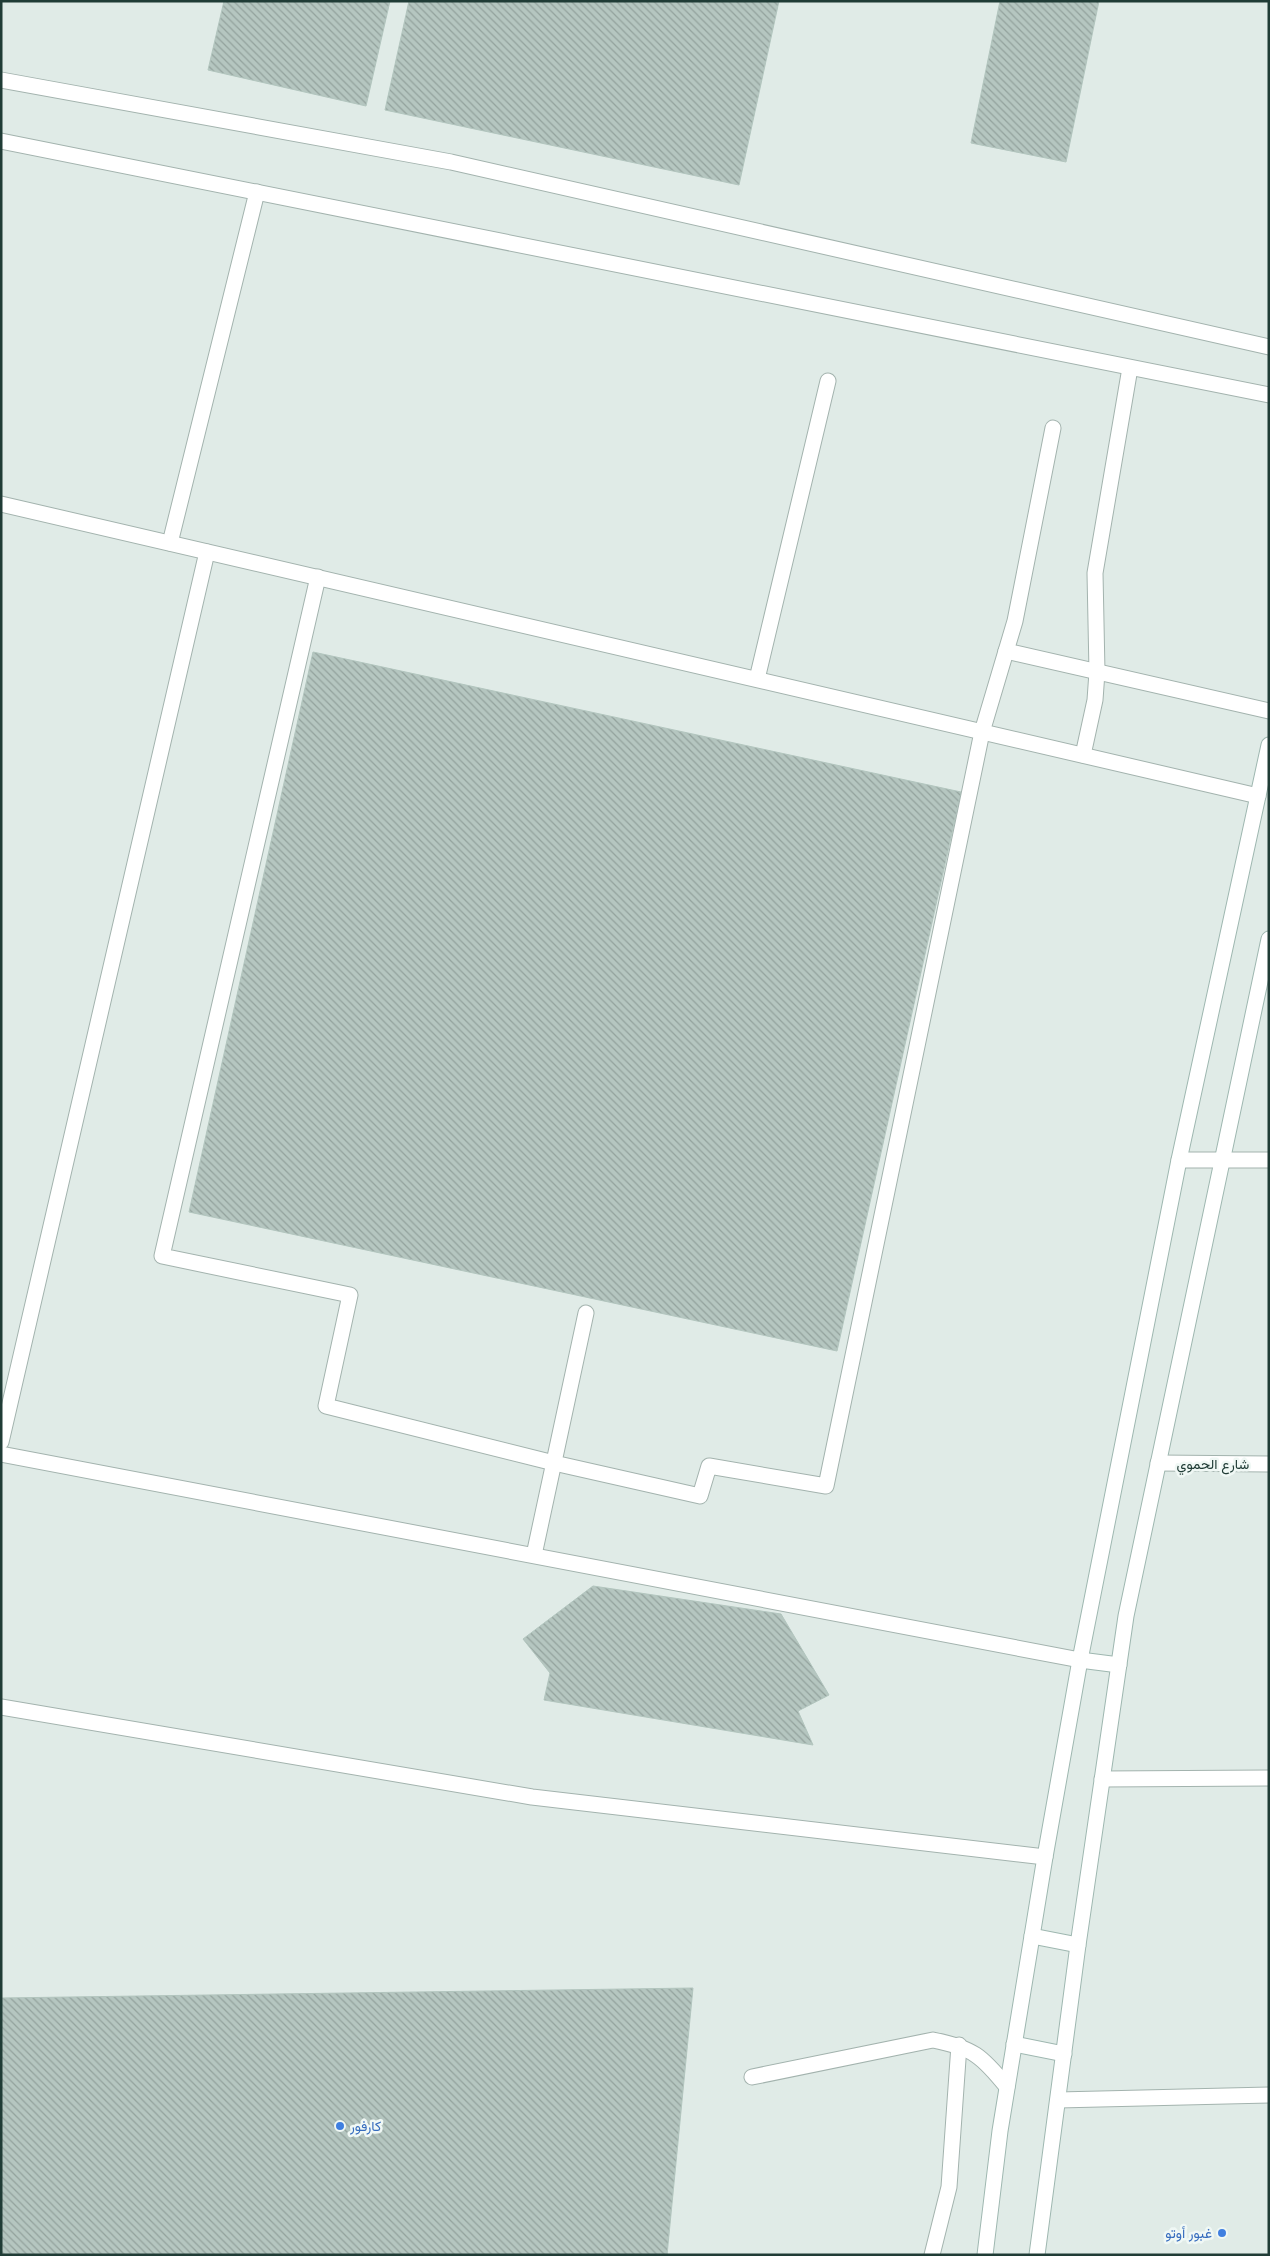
<svg xmlns="http://www.w3.org/2000/svg" width="1270" height="2256" viewBox="0 0 1270 2256" font-family="Mulish,Vazirmatn,sans-serif">
<style>
.building{fill:url(#building-back-hatch);stroke:#b2c5be}
.lines{fill:none;stroke-linecap:round;stroke-linejoin:round}
.lane-casing{stroke:#a3b3ae;stroke-width:17}
.street-casing{stroke:#a3b3ae;stroke-width:17}
.secondary-casing{stroke:#9eb7b0;stroke-width:17}
.lane{stroke:#fff;stroke-width:15}
.street{stroke:#fff;stroke-width:15}
.secondary{stroke:#fff;stroke-width:15}
.shop-dot{fill:#3f7fe0;stroke:#f0f8f5;stroke-width:2}
.labels{text-anchor:middle;dominant-baseline:central;stroke-width:5;stroke-linejoin:round;paint-order:stroke}
.street-label{font-size:14px;fill:#203c36;stroke:#f0f8f5}
.shop-label{font-size:14px;fill:#366cbe;stroke:#f0f8f5;text-anchor:start}
</style>
<defs>
<pattern id="building-back-hatch" width="6" height="6" patternUnits="userSpaceOnUse" patternTransform="scale(1.25)"><rect width="6" height="6" fill="#b5c6c0"/><path d="M-1 5l2 2M0 0l6 6M5-1l2 2" fill="none" stroke="#93a29d"/></pattern>
</defs>
<rect width="100%" height="100%" fill="#e0ebe7"/>
<!-- building -->
<g class="building">
<polygon points="224,1 390,1 366,106 208,70"/>
<polygon points="409,1 779,1 739,185 385,110"/>
<polygon points="1000,1 1099,1 1066,162 971,143"/>
<polygon points="313,652 961,792 837,1351 189,1212"/>
<polygon points="593,1586 781,1614 829,1695 798,1711 813,1745 544,1700 550,1673 523,1639"/>
<polygon points="693,1988 667,2255 1,2255 1,1998"/>
</g>
<g class="lines">
<!-- lane casing -->
<g class="lane-casing">
<g id="lane">
<polyline points="1,80 451,162 1269,347"/>
<polyline points="1,141 1269,395"/>
<polyline points="1,504 1258,796"/>
<polyline points="170,543 257,192"/>
<polyline points="318,577 162,1256 350,1295 326,1406 554,1463 700,1496 709,1466 826,1486 982,732 1015,621 1053,428"/>
<polyline points="1006,651 1269,711"/>
<polyline points="757,679 828,381"/>
<polyline points="1083,755 1095,700 1097,672 1095,573 1130,368"/>
<polyline points="1,1442 207,552"/>
<polyline points="1,1454 1080,1660"/>
<polyline points="534,1555 586,1313"/>
<polyline points="1,1707 532,1797 1045,1857"/>
<path d="M752,2077L933,2040C973,2048 982,2056 1007,2087"/>
<polyline points="932,2255 949,2187 959,2045"/>
</g>
</g>
<!-- street casing -->
<g class="street-casing">
<g id="street">
<polyline points="1179,1160 1269,1160"/>
<polyline points="1158,1463 1269,1464"/>
<polyline points="1102,1779 1269,1778"/>
<polyline points="1058,2100 1269,2095"/>
</g>
</g>
<!-- secondary casing -->
<g class="secondary-casing">
<g id="secondary">
<polyline points="1080,1660 1119,1665"/>
<polyline points="1032,1936 1078,1945"/>
<polyline points="1014,2044 1064,2054"/>
<polyline points="985,2255 1000,2131 1045,1857 1080,1660 1179,1160 1269,745"/>
<polyline points="1037,2255 1078,1945 1126,1616 1269,939"/>
</g>
</g>
<!-- lane -->
<use href="#lane" class="lane"/>
<!-- street -->
<use href="#street" class="street"/>
<!-- secondary -->
<use href="#secondary" class="secondary"/>
</g>
<!-- markers -->
<g class="shop-dot">
<circle cx="340" cy="2126" r="5"/>
<circle cx="1222" cy="2233" r="5"/>
</g>
<g class="labels">
<!-- street labels -->
<g class="street-label">
<text x="1213" y="1464">شارع الحموي</text>
</g>
<!-- shop labels -->
<g class="shop-label">
<text x="350" y="2126">كارفور</text>
<text x="1212" y="2233" text-anchor="end">غبور أوتو</text>
</g>
</g>
<!-- border -->
<rect width="1270" height="2256" fill="none" stroke="#203c36" stroke-width="5"/>
</svg>
